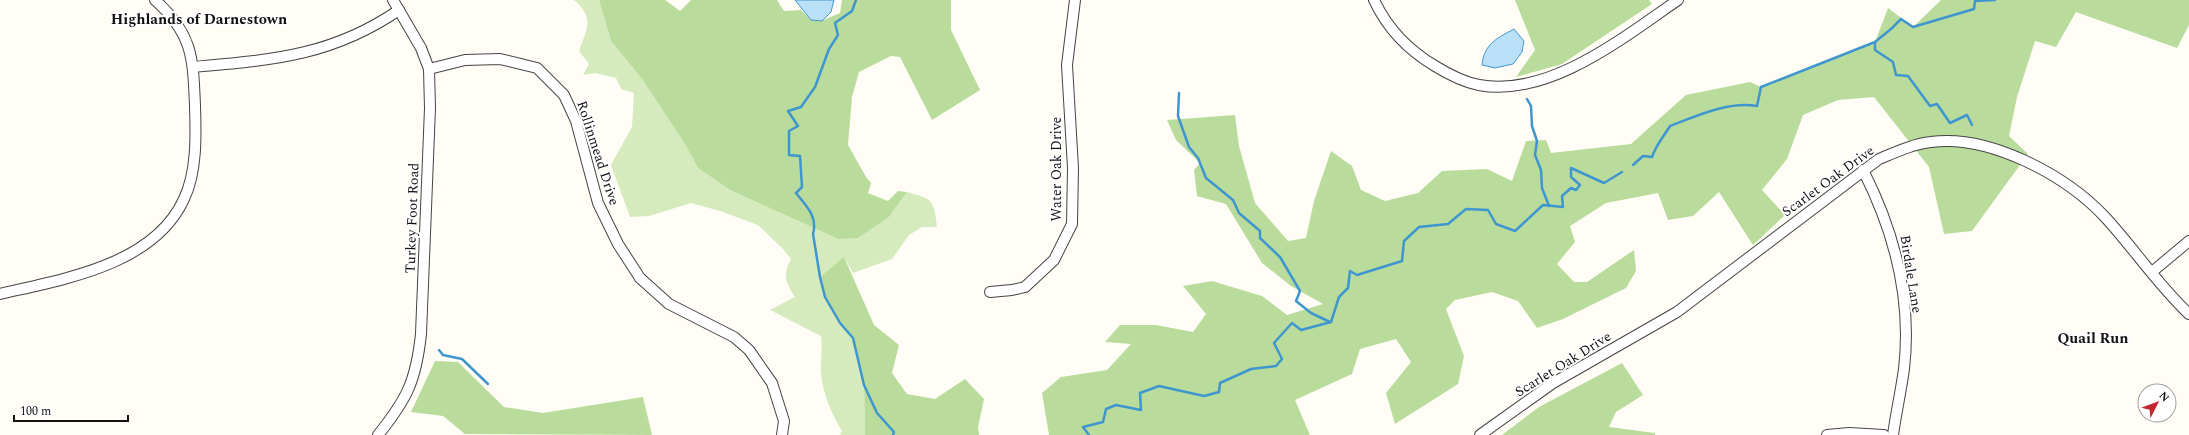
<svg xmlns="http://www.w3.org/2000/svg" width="2189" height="435" viewBox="0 0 2189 435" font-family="Spectral,serif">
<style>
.green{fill:#d5ebbd}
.forest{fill:#b9dc9c}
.water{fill:#b9e0f7;stroke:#3f96cf}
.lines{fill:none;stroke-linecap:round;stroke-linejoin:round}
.stream{stroke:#3f96cf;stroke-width:2.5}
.minor-casing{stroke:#444;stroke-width:12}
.minor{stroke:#fff;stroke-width:10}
.labels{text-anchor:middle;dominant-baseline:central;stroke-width:4;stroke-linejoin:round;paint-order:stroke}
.street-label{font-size:14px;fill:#111;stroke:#fff}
.neighbourhood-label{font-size:15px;font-weight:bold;fill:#111;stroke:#fff}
</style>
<rect width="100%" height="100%" fill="#fffdf5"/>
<!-- green -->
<path class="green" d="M574,0H599L611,41L642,79L685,144L698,168L730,190L838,239L889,217L907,192C933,199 934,200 937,227H922L909,235L892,259L853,273L844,257L840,323L853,338L864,385L865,435H840L842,431C831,413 823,394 821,373C820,361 823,349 821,336L770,310L795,297C786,283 782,275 791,259L783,249L758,225L720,211L691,203L649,216L630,217L611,165L632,127L634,93L621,89L616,78L595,73L583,75L589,64L579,51C587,28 595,18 574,0Z"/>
<!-- forest -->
<g class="forest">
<polygon points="599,0 665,0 680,11 691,0 777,0 784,11 801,10 811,20 821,21 840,13 842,0 951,0 951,30 980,90 932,120 900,57 891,56 859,72 852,97 848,145 866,177 871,183 868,193 888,201 898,191 907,192 889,217 858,238 838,239 730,190 698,168 685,144 642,79 611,41"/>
<polygon points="1515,0 1649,0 1652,4 1562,64 1516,77 1535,50"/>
<polygon points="1941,0 2189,0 2189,25 2177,48 2076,12 2056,47 2035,41 2017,97 2009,136 2028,154 1972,231 1944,234 1929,167 1874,97 1838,100 1803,115 1787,159 1762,190 1785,215 1753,245 1719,192 1693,216 1668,220 1658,193 1606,203 1570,226 1575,242 1557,264 1574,282 1587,282 1634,250 1636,271 1626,288 1563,319 1537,328 1518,301 1492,292 1455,300 1446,309 1464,356 1458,384 1395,424 1386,393 1411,362 1396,339 1360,349 1352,374 1295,400 1310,435 1049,435 1042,393 1061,377 1107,370 1131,344 1105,342 1120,325 1156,325 1193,332 1206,314 1183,286 1212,281 1262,296 1287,315 1323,304 1291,286 1262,263 1226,204 1197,196 1194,170 1200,163 1176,140 1167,120 1235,115 1239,146 1255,203 1288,241 1306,238 1314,201 1331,151 1352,166 1361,190 1385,201 1418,193 1442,171 1487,169 1512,181 1526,141 1546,140 1551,153 1631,144 1686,95 1750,82 1761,87 1875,42 1888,8 1913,27"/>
<polygon points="844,257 874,325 899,345 892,373 907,394 935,399 965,379 984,399 978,427 979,435 865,435 864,385 853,338 840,323 825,297 820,277"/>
<polygon points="435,361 458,362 504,407 543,413 643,397 652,435 465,434 443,416 411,412"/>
<polygon points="1622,363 1643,395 1616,412 1609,427 1655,433 1655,435 1502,435 1539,407"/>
</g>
<!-- water -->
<g class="water">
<polygon points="795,0 834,0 831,12 822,21 811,20"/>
<path d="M1514,29L1524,41L1522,52L1513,64L1495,68L1482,65C1484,44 1497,38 1514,29Z"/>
</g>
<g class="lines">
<!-- stream -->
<g class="stream">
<path d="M856,0L852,11L835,23L838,35L829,49L815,87L801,107L788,111L798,126L789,131V155L800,156L802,187L796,193C806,206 818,216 813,234L820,277L825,297L840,323L853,338L864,385L877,413L894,432L893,435"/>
<polyline points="1875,42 1875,50 1893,62 1896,75 1908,76 1930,106 1937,104 1950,123 1967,115 1972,125"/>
<polyline points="1179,93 1178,116 1189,147 1198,158 1206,178 1233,200 1239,213 1260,231 1260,238 1280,257 1300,291 1296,301 1311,313 1330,322"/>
<polyline points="1527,99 1531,106 1532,126 1537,141 1535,155 1541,170 1542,188 1549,206"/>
<path d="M1633,165L1643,156L1652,157C1656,145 1664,136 1670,126C1697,116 1728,101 1757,106L1761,87L1875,42L1891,29L1901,19L1913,27L1974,9L1975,1L1995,0"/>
<polyline points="439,350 443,355 462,359 488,384"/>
<polyline points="1089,435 1083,427 1103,422 1106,409 1116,405 1141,410 1140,393 1159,386 1204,396 1219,392 1220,383 1251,369 1276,366 1282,359 1274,343 1292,323 1301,330 1331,322 1339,297 1348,288 1350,271 1357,275 1402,261 1404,241 1419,227 1448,224 1466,209 1488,210 1496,224 1515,231 1543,205 1563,207 1562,196 1571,188 1576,190 1580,185 1571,177 1571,168 1604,183 1622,172"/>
</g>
<!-- minor casing -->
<g class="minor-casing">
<g id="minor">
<path d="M1374,0C1387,28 1408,50 1435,66C1448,74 1463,82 1479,85C1549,98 1624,37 1678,0"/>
<path d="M193,67C272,60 332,56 399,10"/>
<polyline points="429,69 465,60 500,59 537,68 564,95 576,121 598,203 618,244 640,278 669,304 734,337 749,350 772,383 784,421 782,435"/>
<path d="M1863,170C1894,231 1912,300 1904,369C1901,391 1896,413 1893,435"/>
<polyline points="2152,272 2189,241"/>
<polyline points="990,292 1012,290 1025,287 1054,260 1072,224 1073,168 1067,65 1075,0"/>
<path d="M0,294C64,279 154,265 184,199C197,172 196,135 195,106C193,58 193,34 155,0"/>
<path d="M378,435C407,399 416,381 421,334L430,108L429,69L421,48L393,0"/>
<path d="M1480,435L1553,383L1677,312L1879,159C1896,152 1913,144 1931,142C1989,134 2065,175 2104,216C2133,247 2157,284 2189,314"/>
<polyline points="1827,435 1849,433 1884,435"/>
</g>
</g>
<!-- minor -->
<use href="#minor" class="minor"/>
</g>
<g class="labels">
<!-- street labels -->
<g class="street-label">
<text transform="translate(598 153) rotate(72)">Rollinmead Drive</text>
<text transform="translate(1056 169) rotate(-90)">Water Oak Drive</text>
<text transform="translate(1828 181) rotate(-36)">Scarlet Oak Drive</text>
<text transform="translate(412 218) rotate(-88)">Turkey Foot Road</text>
<text transform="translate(1911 274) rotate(81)">Birdale Lane</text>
<text transform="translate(1563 364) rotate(-32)">Scarlet Oak Drive</text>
</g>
<!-- neighbourhood labels -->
<g class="neighbourhood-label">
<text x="199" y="19">Highlands of Darnestown</text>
<text x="2093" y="338">Quail Run</text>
</g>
</g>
<!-- north arrow -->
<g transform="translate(2157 403) rotate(48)"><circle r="19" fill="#ffffff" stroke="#a0a0a0"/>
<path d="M0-3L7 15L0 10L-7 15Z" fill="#c4262e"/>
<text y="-6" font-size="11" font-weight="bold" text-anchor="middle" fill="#111111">N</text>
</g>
<!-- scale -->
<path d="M14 415v6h114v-6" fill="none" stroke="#111111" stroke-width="2"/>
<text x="20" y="415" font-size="12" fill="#111111" stroke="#ffffff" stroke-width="3" paint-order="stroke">100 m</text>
</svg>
